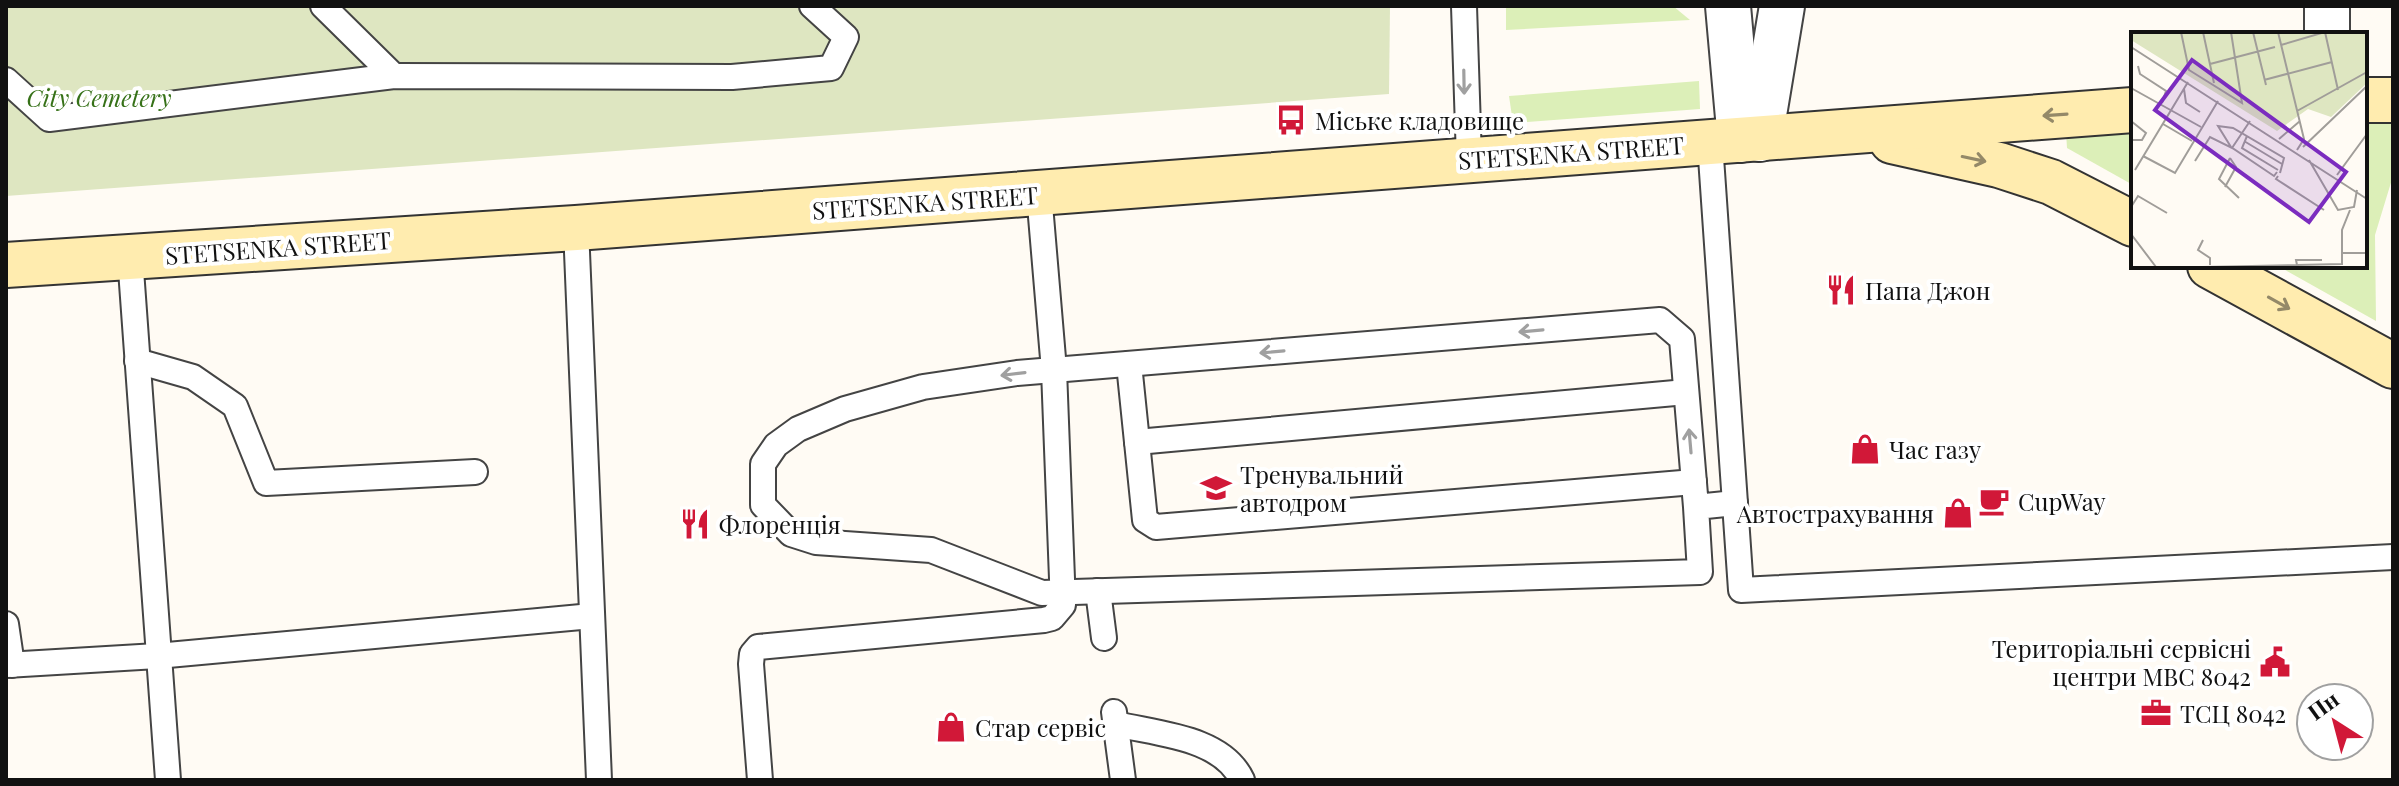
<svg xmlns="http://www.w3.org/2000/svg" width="2399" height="786" viewBox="0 0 2399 786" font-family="'Playfair Display',serif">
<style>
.green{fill:#dcefb8}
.cemetery{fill:#dee6c1}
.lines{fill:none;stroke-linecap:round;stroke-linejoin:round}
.service-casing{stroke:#444;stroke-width:28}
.minor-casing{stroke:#444;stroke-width:48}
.secondary-casing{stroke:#333;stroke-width:48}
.service{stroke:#fff;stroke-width:24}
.minor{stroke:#fff;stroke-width:44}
.secondary{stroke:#ffecaf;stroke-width:44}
.oneway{stroke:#a0a0a0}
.oneway2{stroke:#948968}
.labels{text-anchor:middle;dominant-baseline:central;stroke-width:8;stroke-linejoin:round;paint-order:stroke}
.park-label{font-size:24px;font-style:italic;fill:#367118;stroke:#fff}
.poi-label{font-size:24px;fill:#111;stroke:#fff;text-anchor:start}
.street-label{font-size:24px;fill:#111;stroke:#fff}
.inset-road{fill:none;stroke:#a09d99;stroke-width:2}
.view{fill:#7b2cbf;fill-opacity:0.15;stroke:#7b2cbf;stroke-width:4}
.inset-edge{fill:none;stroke:#111;stroke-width:4}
</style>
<rect width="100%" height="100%" fill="#fffbf4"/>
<!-- green -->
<g class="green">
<polygon points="1506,6 1673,6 1690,20 1506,30"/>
<polygon points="1699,81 1700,109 1513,123 1509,96"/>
<polygon points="2393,119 2393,176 2375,235 2376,321 2278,266 2365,266 2365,120"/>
<polygon points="2133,129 2133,185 2067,148 2066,132"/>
</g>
<!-- cemetery -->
<polygon class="cemetery" points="6,6 1390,6 1389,94 6,196"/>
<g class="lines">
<!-- service casing -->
<g class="service-casing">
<g id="service">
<polyline points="323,6 394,76"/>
<polyline points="1464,6 1469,159"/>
<polyline points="6,80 49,119 394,76 732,77 831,68 846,37 812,6"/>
<polyline points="1710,143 1741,590 2393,557"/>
<polyline points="576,228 599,780"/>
<polyline points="130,256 168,780"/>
<polyline points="137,361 193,377 235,406 266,483 475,472"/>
<polyline points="1129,364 1145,520 1156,527 1694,482"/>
<polyline points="1137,442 1686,392"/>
<polyline points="1696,507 1700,572 1042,593 931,550 816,542 791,534 763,505 763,464 776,445 798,429 845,409 923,387 1017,373 1660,320 1682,339 1696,507 1735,503"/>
<polyline points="1098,591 1104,638"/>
<polyline points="6,624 12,665"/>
<polyline points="6,665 157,656 592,616"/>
<polyline points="1114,712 1123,780"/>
<path d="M1116,724C1157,734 1222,737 1242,780"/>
<polyline points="760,780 751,664 752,654 758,647 1044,620 1052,618 1063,605 1054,370 1039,193"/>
</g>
</g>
<!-- minor casing -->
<g class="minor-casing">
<g id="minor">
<polyline points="1728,6 1740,140"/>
<polyline points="2327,6 2327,34"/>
<polyline points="1760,139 1782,6"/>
</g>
</g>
<!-- secondary casing -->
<g class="secondary-casing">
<g id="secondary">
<polyline points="2365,100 2393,100"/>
<polyline points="1892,141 1999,165 2051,182 2133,224"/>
<polyline points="6,265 576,228 2133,110"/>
<polyline points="2210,266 2393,366"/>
</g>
</g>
<!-- service -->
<use href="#service" class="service"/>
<!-- minor -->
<use href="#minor" class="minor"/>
<!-- secondary -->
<use href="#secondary" class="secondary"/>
</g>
<!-- one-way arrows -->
<defs><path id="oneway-shaft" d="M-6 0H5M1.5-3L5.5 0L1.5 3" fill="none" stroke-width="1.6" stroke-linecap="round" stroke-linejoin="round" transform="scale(2)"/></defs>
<g class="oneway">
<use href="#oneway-shaft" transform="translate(1464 82) rotate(89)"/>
<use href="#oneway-shaft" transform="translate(1531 331) rotate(175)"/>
<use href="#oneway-shaft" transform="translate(1272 352) rotate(175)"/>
<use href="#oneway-shaft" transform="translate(1013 374) rotate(173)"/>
<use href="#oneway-shaft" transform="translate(1690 441) rotate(-95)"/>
</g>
<g class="oneway2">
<use href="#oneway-shaft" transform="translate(2055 115) rotate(176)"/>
<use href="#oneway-shaft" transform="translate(1974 159) rotate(12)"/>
<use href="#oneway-shaft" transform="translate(2279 303) rotate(29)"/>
</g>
<!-- icons -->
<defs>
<g id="bus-bare" transform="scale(2.4)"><path d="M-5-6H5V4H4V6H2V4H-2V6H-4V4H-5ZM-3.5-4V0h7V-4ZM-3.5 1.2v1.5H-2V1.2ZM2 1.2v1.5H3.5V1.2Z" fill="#d11838" stroke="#fff" stroke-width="2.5" paint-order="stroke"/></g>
<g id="restaurant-bare" transform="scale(2.4)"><path d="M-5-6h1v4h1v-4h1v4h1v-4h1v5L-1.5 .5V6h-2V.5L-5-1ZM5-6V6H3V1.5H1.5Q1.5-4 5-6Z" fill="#d11838" stroke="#fff" stroke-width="2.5" paint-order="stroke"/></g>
<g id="shop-bare" transform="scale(2.4)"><path d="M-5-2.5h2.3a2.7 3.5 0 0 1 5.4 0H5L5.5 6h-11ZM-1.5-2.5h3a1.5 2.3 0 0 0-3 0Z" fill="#d11838" stroke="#fff" stroke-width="2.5" paint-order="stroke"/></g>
<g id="school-bare" transform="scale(2.4)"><path d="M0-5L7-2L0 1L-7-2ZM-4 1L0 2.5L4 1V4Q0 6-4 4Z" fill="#d11838" stroke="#fff" stroke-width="2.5" paint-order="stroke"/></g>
<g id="cafe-bare" transform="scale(2.4)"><path d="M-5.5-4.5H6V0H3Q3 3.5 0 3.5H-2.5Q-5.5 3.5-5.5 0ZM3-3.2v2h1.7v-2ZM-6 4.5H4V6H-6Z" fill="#d11838" stroke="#fff" stroke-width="2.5" paint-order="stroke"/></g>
<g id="civic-bare" transform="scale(2.4)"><path d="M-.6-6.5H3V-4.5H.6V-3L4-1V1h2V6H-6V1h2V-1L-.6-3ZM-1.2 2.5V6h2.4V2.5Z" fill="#d11838" stroke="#fff" stroke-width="2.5" paint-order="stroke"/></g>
<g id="office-bare" transform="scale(2.4)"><path d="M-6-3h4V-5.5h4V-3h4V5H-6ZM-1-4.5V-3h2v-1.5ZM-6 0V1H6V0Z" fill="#d11838" stroke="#fff" stroke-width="2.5" paint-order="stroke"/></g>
</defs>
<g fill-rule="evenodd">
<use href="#bus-bare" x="1291" y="120"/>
<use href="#restaurant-bare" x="1841" y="290"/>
<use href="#shop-bare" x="1865" y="449"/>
<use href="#school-bare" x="1216" y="488"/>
<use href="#cafe-bare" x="1994" y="501"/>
<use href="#shop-bare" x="1958" y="513"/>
<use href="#restaurant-bare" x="695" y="524"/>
<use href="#civic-bare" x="2275" y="662"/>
<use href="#office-bare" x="2156" y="713"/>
<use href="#shop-bare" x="951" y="727"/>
</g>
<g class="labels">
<!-- park labels -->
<g class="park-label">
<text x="99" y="97">City Cemetery</text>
</g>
<!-- poi labels -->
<g class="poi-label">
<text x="1315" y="120">Міське кладовище</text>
<text x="1865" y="290">Папа Джон</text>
<text x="1889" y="449">Час газу</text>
<text x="1240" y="474">Тренувальний<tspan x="1240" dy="28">автодром</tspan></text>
<text x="2018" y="501">CupWay</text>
<text x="1934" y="513" text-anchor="end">Автострахування</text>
<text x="719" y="524">Флоренція</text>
<text x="2251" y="648" text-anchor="end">Територіальні сервісні<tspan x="2251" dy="28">центри МВС 8042</tspan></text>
<text x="2180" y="713">ТСЦ 8042</text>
<text x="975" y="727">Стар сервіс</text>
</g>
<!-- street labels -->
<g class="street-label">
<text transform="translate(1571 152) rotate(-4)">STETSENKA STREET</text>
<text transform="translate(925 202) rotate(-4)">STETSENKA STREET</text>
<text transform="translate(278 247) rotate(-4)">STETSENKA STREET</text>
</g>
</g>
<!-- overview -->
<g transform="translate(2131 32)">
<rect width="236" height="236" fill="#fffbf4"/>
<path d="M0,0H236V51L200,85L177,77L146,99L0,8Z" fill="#dee6c1"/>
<path class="inset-road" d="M50,0L58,38L111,71L100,0M72,0L83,51M122,0L135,53M147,0L173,107L166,118M150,13L194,0L207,58M0,15L236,167M79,32L144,15M7,34L9,42L35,59L31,71M133,48L201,30M0,56L70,95M53,57L55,71L69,80M166,79L236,40M0,89L15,101L11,108H0M32,92L61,109M116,104L111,116L147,138M148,107L169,89M113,109L151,132M172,115L236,54M12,124L44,141L87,69M99,126L88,147L108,166M178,128L207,178L223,175L226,158M64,129L79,105L101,116L119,89M4,138L57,50M146,140L143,144L100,115L87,94L102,96L153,126L149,141M206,143L236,102M147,144L145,147L193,178M94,155L105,135L99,126M0,175L7,164L36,181M0,202L25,235M72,208L67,218L79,226V233M211,221H236M166,233L165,228H191M211,233V198L219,178M23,236L211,232"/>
<path class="view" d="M61,28L215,140L178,190L24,78Z"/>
<rect width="236" height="236" class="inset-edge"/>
</g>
<!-- border -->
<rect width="2399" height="786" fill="none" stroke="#111111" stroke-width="16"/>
<!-- north arrow -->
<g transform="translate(2335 722) rotate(324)"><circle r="38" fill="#ffffff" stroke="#a0a0a0" stroke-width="2"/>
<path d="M0-6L14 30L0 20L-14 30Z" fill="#d11838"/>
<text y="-12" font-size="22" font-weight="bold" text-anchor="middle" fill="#111111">Пн</text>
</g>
</svg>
